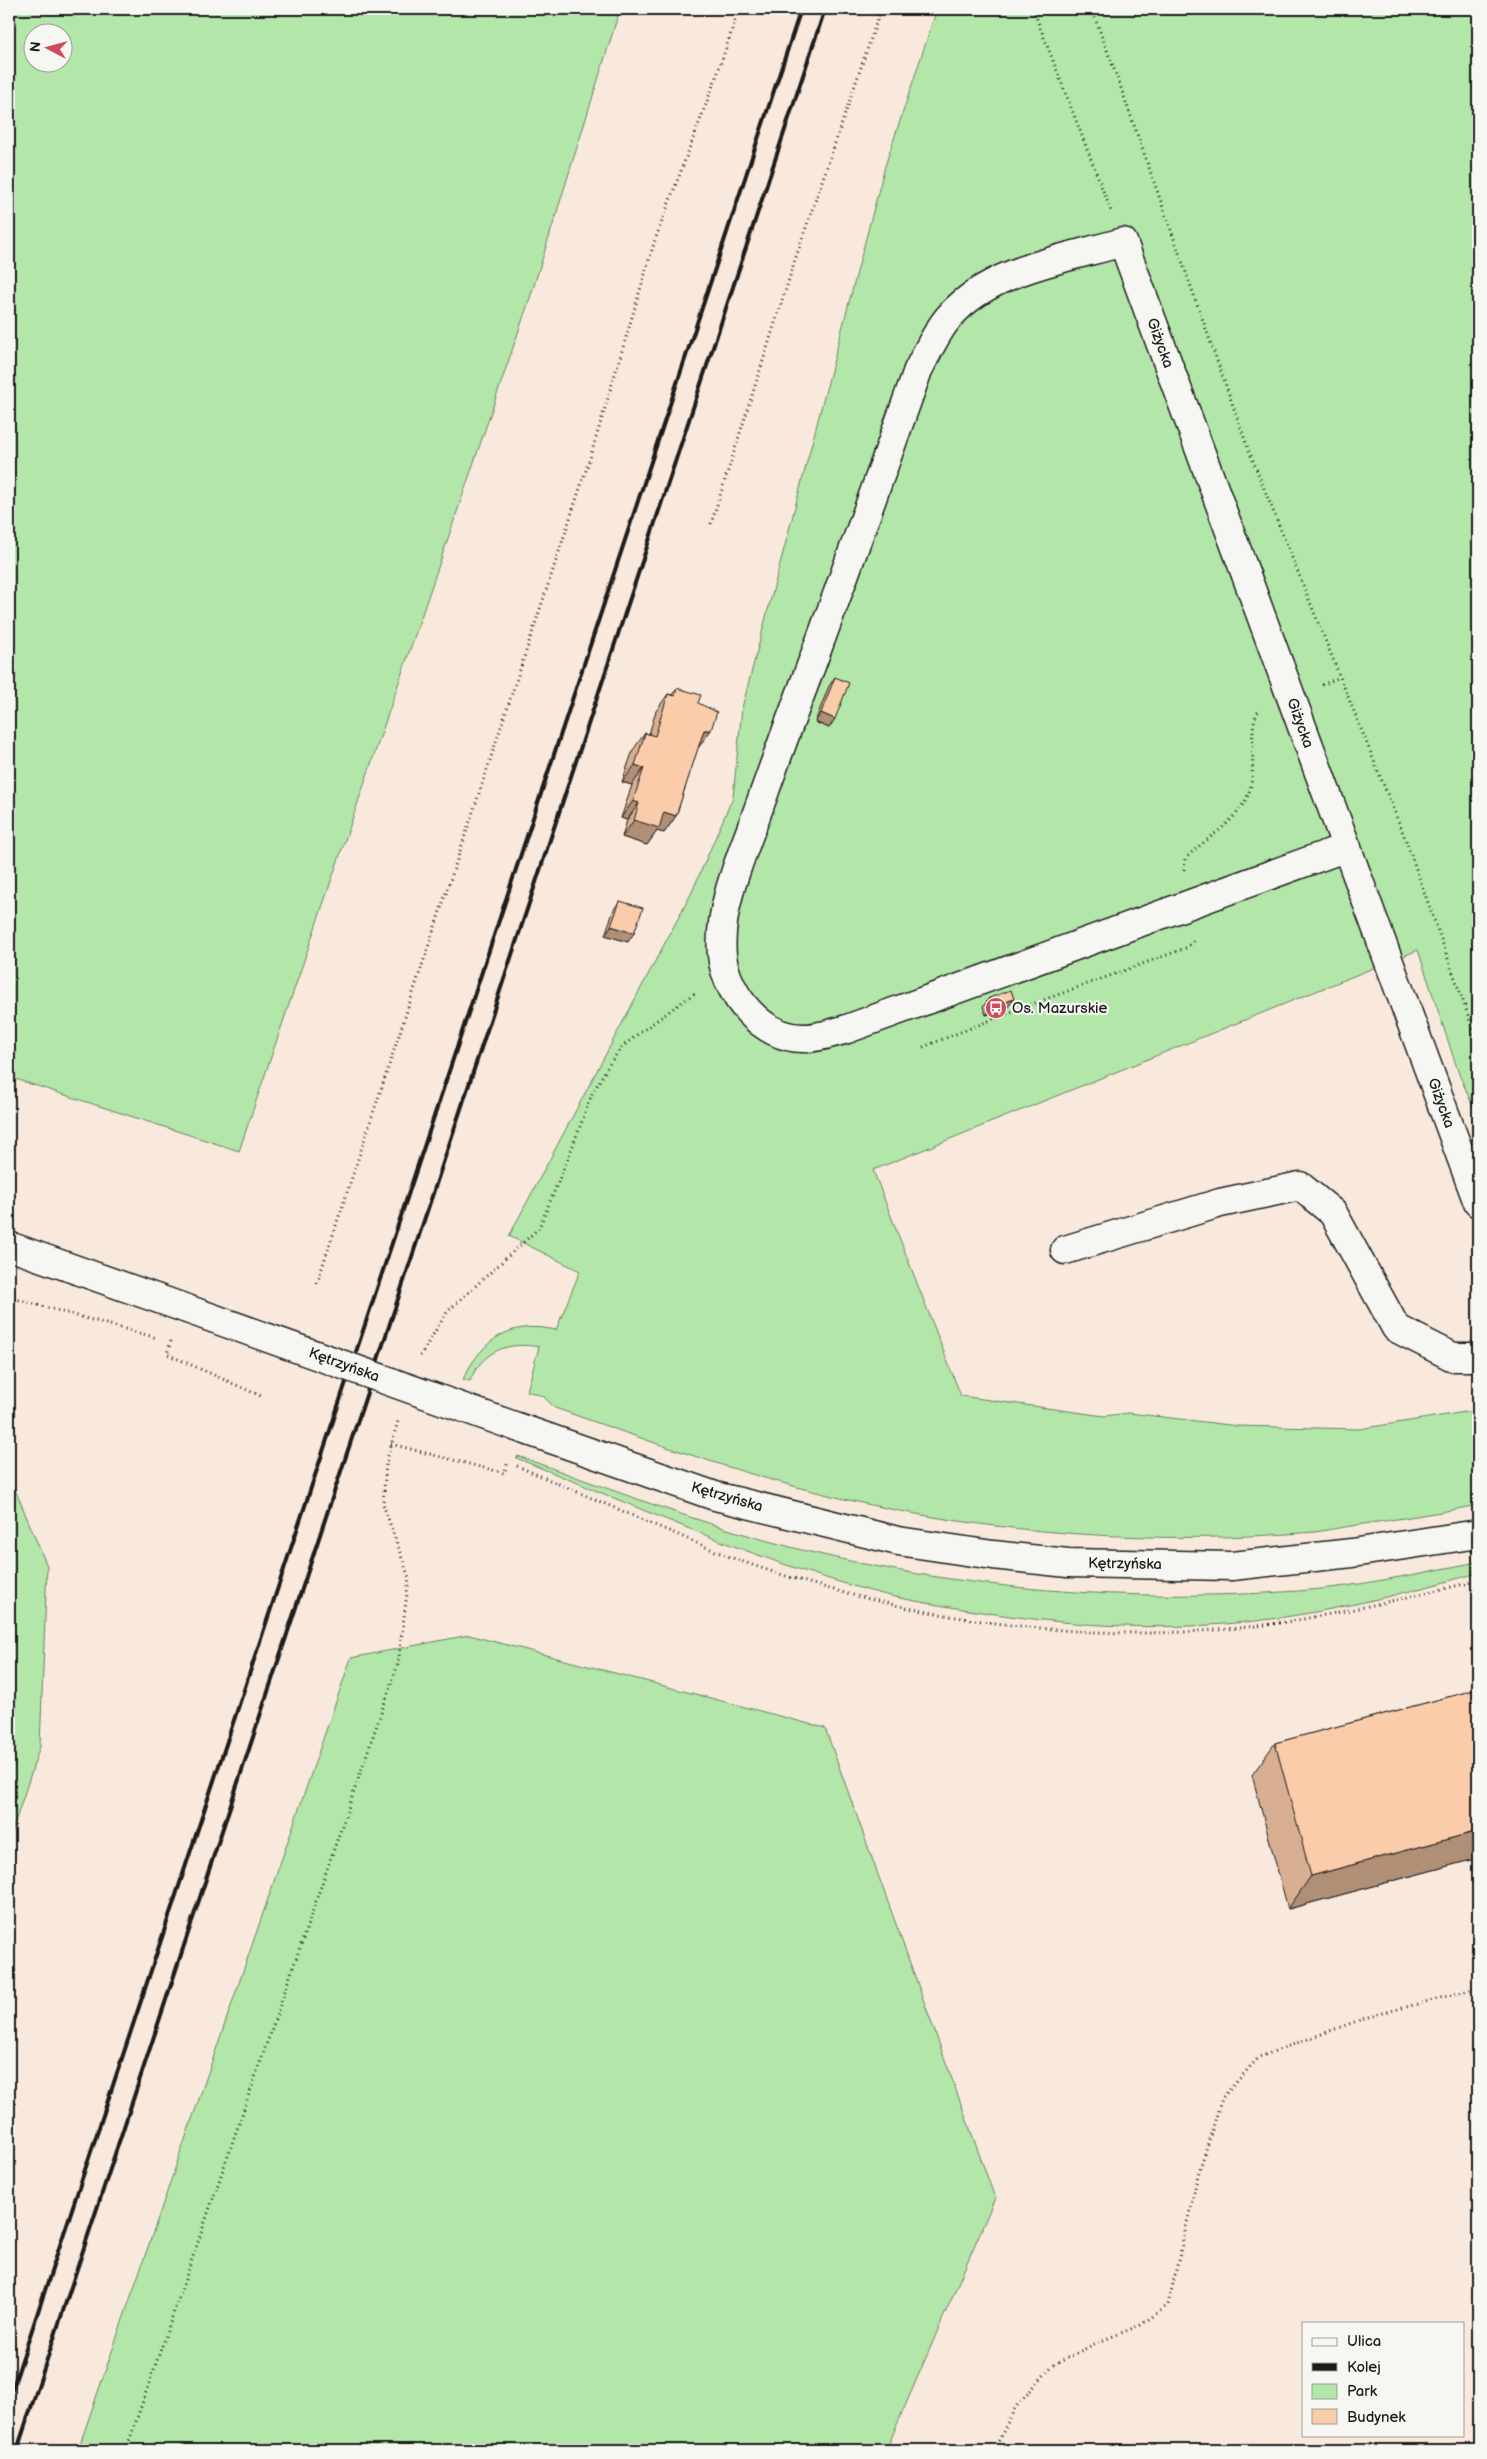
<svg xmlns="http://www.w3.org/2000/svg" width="1487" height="2459" viewBox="0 0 1487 2459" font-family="'Balsamiq Sans',sans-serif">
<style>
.green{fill:#b2e7a9;stroke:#678262;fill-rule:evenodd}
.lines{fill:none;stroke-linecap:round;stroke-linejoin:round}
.minor-casing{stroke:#1c1c1c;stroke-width:31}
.path{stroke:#1c1c1c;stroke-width:3;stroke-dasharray:1 4;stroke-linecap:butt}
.minor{stroke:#f6f6f2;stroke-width:28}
.rail{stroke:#1c1c1c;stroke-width:4}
.minor-bridge-casing{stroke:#1c1c1c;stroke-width:31;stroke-linecap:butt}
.minor-bridge{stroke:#f6f6f2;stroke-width:28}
.wall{fill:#d8af92;stroke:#1c1c1c}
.shaded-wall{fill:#b08f77;stroke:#1c1c1c}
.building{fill:#fbccaa;stroke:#1c1c1c}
.labels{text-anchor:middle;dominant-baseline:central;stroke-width:4.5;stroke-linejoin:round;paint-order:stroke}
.street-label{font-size:15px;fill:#1c1c1c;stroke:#f6f6f2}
.poi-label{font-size:15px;fill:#1c1c1c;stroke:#f6f6f2;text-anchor:start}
</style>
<rect width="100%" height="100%" fill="#f8e9dc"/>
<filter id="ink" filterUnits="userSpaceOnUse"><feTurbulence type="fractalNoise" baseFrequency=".02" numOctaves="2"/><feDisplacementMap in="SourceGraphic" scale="10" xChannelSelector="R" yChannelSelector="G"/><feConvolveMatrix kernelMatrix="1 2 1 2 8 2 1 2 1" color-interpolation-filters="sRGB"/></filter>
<g filter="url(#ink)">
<!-- green -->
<g class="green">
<path d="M9,9H620L532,292L239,1151L9,1077ZM32,32H62V62H32Z"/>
<path d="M937,9H1478V1118L1459,1074L1418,950L873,1170L961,1396L1104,1416L1129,1413L1238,1426L1359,1429L1478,1410V1505C1438,1513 1398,1519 1357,1525C1343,1527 1329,1530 1315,1532C1157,1545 994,1535 840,1498C743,1475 649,1441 555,1408L543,1396L527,1391L539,1347C508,1341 482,1351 470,1381L463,1379C483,1339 510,1320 556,1330L580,1271L509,1236L691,894L733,797L742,708L885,166Z"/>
<path d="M518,1456C610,1489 703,1525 798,1549C962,1590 1130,1603 1298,1591C1359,1587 1418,1573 1478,1562V1573C1391,1597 1300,1620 1209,1625C1130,1630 1053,1623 975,1611C939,1605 902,1600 867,1590C746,1557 632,1504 516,1458Z"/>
<polygon points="9,1475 47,1566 40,1746 9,1841"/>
<polygon points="469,1635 825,1728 995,2198 886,2450 78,2450 351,1658"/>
</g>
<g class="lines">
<!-- minor casing -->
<g class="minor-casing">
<g id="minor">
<path d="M1347,847L847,1029C833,1033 818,1038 804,1038C762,1039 726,994 722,955C718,910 739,862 754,821C769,780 783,739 799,698C840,589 879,479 918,370C927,353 936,332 949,317C990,269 1065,259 1123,242L1478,1203"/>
<polyline points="9,1246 187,1309"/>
<polyline points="1065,1250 1220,1203 1300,1186 1333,1213 1396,1328 1453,1357 1478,1357"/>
<polyline points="517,1427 715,1496 898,1541 993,1555 1068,1563 1232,1566 1352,1553 1478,1534"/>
</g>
</g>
<!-- path -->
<g class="path">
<polyline points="1033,9 1111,211"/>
<polyline points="1089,9 1095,18 1117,77 1249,451 1405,838 1478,1043"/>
<polyline points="711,524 797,254 881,9"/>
<polyline points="1322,685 1340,677"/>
<path d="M1184,870L1185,859C1205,838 1233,826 1247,797C1259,773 1246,725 1259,711"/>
<polyline points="923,1047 1016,1010 1186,948 1195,940"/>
<polyline points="317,1283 590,458 655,240 717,75 739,9"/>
<polyline points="9,1297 157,1338"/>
<polyline points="171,1341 167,1354 263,1397"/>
<polyline points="420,1356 447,1312 539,1228 569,1156 592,1094 610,1063 622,1047 638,1034 696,992"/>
<polyline points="391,1444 504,1473 508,1462"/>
<path d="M517,1466C566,1487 615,1508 664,1529C689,1539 713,1551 738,1560C894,1615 1063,1644 1228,1629C1312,1622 1396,1599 1478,1581"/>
<polyline points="126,2450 398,1664 409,1578 383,1504 386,1463 398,1421"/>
<polyline points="994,2450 1015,2408 1052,2366 1096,2343 1141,2325 1168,2305 1198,2175 1222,2098 1259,2057 1368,2017 1478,1988"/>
</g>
<!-- minor -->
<use href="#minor" class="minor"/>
<!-- rail -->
<g class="rail">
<polyline points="9,2399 801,9"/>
<polyline points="17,2450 825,9"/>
</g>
<!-- minor-bridge casing -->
<g class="minor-bridge-casing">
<polyline id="minor-bridge" points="187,1309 517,1427"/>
</g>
<!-- minor-bridge -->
<use href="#minor-bridge" class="minor-bridge"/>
</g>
<!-- wall -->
<g class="wall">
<polygon points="835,677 829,728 815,722 829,686"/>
<polygon points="677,688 698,703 699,747 698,747 676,816 664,833 657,831 647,845 622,837 627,820 621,818 632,785 622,782 633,750 645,733 649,734 656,711 668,694 672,695"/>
<polygon points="620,901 628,942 605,935 614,909"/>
<polygon points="989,998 1008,1007 986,1015 983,1007"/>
<polygon points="1478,1689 1478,1858 1288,1909 1252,1775 1275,1743"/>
</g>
<!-- shaded-wall -->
<g class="shaded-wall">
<polygon points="821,713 835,719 829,728 815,722"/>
<polygon points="704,730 711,730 699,747 692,747"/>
<polygon points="635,765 644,768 632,785 622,782"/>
<polygon points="633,801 639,803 627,820 621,818"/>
<polygon points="664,812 676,816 664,833 657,831 647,845 622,837 634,820"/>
<polygon points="611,926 634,933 628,942 605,935"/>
<polygon points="1014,999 1008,1007 986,1015 992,1007"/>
<polygon points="1478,1831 1478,1858 1288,1909 1311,1876"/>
</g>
<!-- building -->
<g class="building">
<polygon points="835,677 849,683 835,719 821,713"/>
<polygon points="677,688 701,695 698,703 717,712 711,730 704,730 676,816 664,812 659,828 634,820 639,803 633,801 644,768 635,765 645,733 655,736 668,694 675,696"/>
<polygon points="620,901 643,908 634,933 611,926"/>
<polygon points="1011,990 1014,999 992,1007 989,998"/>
<polygon points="1478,1689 1478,1831 1311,1876 1275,1743"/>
</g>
</g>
<!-- icons -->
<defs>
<g id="bus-disc" transform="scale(1.125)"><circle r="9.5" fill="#d1495b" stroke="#f6f6f2"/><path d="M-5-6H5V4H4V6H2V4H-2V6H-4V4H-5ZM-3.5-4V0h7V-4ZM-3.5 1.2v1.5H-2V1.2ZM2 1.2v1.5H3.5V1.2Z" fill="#fff"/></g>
</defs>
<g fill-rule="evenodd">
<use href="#bus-disc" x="996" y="1008"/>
</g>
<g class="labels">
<!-- street labels -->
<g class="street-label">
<text transform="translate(1160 343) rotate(70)">Giżycka</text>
<text transform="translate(1300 723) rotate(70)">Giżycka</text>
<text transform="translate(1441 1103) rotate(70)">Giżycka</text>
<text transform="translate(344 1365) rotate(20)">Kętrzyńska</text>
<text transform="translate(727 1497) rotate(16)">Kętrzyńska</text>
<text transform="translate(1125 1564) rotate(1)">Kętrzyńska</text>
</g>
<!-- poi labels -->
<g class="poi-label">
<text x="1012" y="1008">Os. Mazurskie</text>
</g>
</g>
<!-- margin -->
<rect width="1487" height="2459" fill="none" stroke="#f6f6f2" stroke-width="30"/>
<rect x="15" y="15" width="1457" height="2429" fill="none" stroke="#1c1c1c" stroke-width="2" filter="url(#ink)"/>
<!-- legend -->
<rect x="1302" y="2322" width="162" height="115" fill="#f6f6f2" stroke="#9f9f9c"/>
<rect x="1312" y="2338" width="25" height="8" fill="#f6f6f2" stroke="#9f9f9c"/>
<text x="1347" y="2346" font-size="15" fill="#1c1c1c">Ulica</text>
<rect x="1312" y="2363" width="25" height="8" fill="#1c1c1c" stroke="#9f9f9c"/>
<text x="1347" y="2372" font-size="15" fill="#1c1c1c">Kolej</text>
<rect x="1312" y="2384" width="25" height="15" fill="#b2e7a9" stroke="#9f9f9c"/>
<text x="1347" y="2396" font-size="15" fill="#1c1c1c">Park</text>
<rect x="1312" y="2409" width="25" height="15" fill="#fbccaa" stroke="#9f9f9c"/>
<text x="1347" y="2422" font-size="15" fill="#1c1c1c">Budynek</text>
<!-- north arrow -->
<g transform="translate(48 48) rotate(276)"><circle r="24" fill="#f6f6f2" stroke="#9f9f9c"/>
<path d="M0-4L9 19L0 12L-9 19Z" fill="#d1495b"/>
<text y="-8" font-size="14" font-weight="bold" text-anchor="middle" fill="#1c1c1c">N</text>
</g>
</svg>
